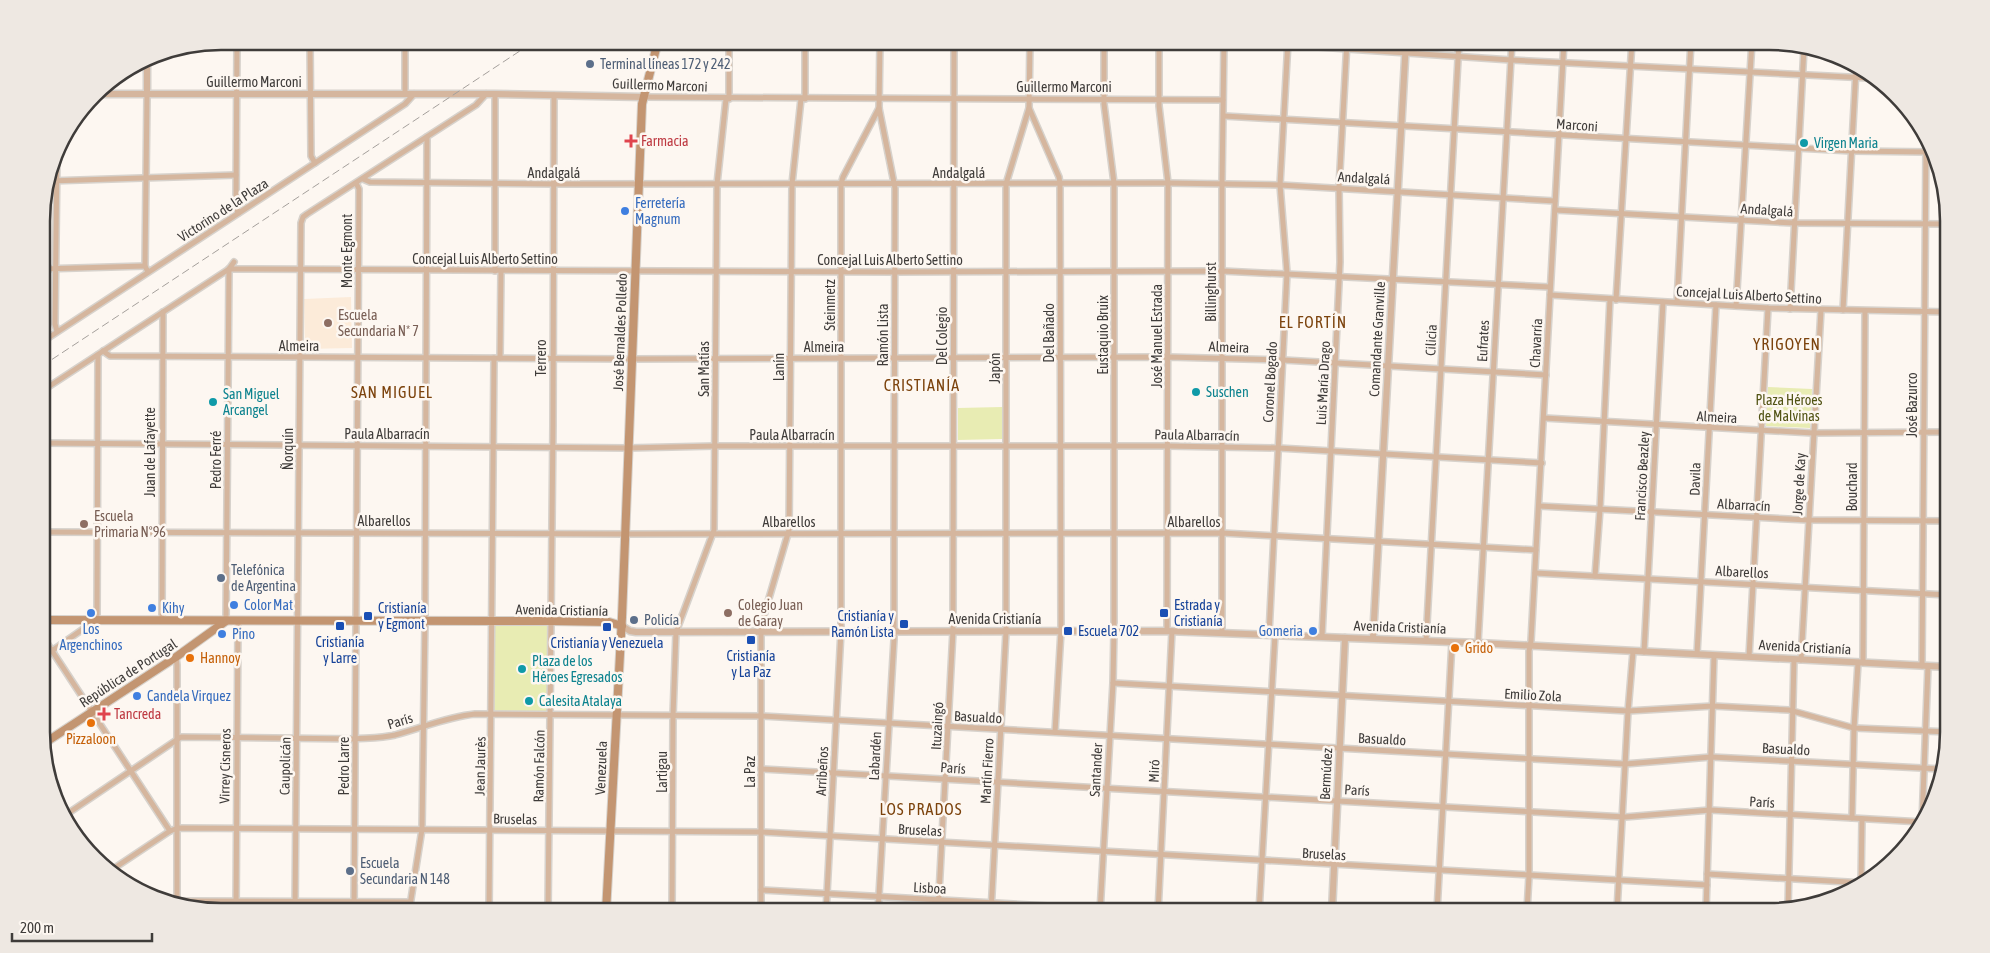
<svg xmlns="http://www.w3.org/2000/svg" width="1990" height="953" viewBox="0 0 1990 953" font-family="'Asap Condensed',sans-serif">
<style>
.education{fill:#fcebd9}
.green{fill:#e8ecb3}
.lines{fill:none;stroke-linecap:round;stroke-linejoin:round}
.minor-casing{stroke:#d7d2cc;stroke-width:8}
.tertiary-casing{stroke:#d7d2cc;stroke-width:9}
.secondary-casing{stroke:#d7d2cc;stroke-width:10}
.minor{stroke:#d5b69e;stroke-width:5}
.tertiary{stroke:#d5b69e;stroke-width:6}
.secondary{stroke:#c39571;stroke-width:8}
.rail{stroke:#a5a09c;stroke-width:1;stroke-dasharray:8 4;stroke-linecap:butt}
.service-dot{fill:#5c6f8a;stroke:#fdf7f1;stroke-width:2}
.health-dot{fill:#e0444e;stroke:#fdf7f1;stroke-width:2}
.culture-dot{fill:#0f9aa8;stroke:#fdf7f1;stroke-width:2}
.shop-dot{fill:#3f7fe0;stroke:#fdf7f1;stroke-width:2}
.education-dot{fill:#8d6e63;stroke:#fdf7f1;stroke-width:2}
.transit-dot{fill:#1a4fb4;stroke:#fdf7f1;stroke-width:2}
.food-dot{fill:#e8710a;stroke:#fdf7f1;stroke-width:2}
.labels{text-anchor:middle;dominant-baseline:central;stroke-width:5;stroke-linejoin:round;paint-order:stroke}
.service-label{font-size:14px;fill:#4e5e75;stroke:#fdf7f1;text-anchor:start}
.street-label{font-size:14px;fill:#3f3c3a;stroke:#fdf7f1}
.health-label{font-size:14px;fill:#be3a42;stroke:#fdf7f1;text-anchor:start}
.culture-label{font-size:14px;fill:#0d838f;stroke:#fdf7f1;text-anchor:start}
.shop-label{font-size:14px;fill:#366cbe;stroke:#fdf7f1;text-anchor:start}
.education-label{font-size:14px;fill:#785e54;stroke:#fdf7f1;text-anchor:start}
.park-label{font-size:14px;fill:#515314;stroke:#fdf7f1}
.transit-label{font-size:14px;fill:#164399;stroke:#fdf7f1;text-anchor:start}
.food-label{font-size:14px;fill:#c56008;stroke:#fdf7f1;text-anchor:start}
.quarter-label{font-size:16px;letter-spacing:1px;fill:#7c430d;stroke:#fdf7f1}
.rim{fill:none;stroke:#3f3c3a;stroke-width:2.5}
</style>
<rect width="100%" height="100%" fill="#fdf7f1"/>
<!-- education -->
<polygon class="education" points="351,297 352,348 305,349 304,299"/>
<!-- green -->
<g class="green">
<polygon points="1768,387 1812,389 1810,428 1766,426"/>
<polygon points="1002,407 1002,439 958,440 958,408"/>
<polygon points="494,624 551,624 550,711 494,712"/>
</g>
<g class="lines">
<!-- minor casing -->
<g class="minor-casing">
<g id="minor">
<polyline points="729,41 729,99"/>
<polyline points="1030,41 1029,108 1059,177 1060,184 1061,631 1055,732"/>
<polyline points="1159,41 1159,106 1168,183 1167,631"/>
<polyline points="1230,41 1511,60 1868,78"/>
<polyline points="237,42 236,206 238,213"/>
<polyline points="405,42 405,94"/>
<polyline points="210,43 430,44"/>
<polyline points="310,43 311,156 315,163"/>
<polyline points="147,95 145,266 148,272"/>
<polyline points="643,97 1223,100"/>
<polyline points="805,99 805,41"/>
<polyline points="1224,116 1852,151 1928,152"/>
<polyline points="57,153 55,324 57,331"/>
<polyline points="363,179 370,182 554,184 1168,183 1280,185 1555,201"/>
<polyline points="49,181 236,175"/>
<polyline points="1555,210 1794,223 1947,224"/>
<polyline points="42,269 145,266"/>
<polyline points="229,269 894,272 1222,271 1550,287"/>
<polyline points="495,271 495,94"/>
<polyline points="1550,295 1768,308 1948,312"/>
<polyline points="1616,300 1632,41"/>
<polyline points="1677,302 1691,41"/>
<polyline points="1736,306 1752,41"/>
<polyline points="1790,309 1804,48"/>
<polyline points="1843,310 1856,69"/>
<polyline points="42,342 405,104 414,94"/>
<polyline points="103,351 110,356 631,359 1168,357 1283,360 1546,375"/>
<polyline points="500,358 501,271"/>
<polyline points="42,391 229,269 234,262"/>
<polyline points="1544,418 1813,433 1948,432"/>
<polyline points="42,443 628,448 715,446 1168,446 1278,448 1542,463"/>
<polyline points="1539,506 1808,520 1948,521"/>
<polyline points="42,532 626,534 1222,533 1536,550"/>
<polyline points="1535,573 1948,595"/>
<polyline points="1595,576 1600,509 1610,299"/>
<polyline points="162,621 163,312"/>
<polyline points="226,621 229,269"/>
<polyline points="1222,633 1222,184 1224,41"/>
<polyline points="1269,634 1287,273 1280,185 1288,41"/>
<polyline points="43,637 170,831"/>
<polyline points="1322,637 1340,262 1339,188 1347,41"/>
<polyline points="1426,641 1459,41"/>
<polyline points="1478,643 1512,41"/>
<polyline points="1644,652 1663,302"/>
<polyline points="1697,654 1716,305"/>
<polyline points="43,657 86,627 97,615 98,355"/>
<polyline points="176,657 177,665 177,903"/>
<polyline points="1749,657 1768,308"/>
<polyline points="1801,660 1821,310"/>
<polyline points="1863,663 1865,311"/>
<polyline points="1922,666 1926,145"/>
<polyline points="1113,683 1628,711 1713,706 1789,710 1854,728 1949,732"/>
<polyline points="761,769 1625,817 1710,810 1922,822"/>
<path d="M67,814L181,737L355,739C368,738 382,738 395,735C422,728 446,717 475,714L761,716L1625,764L1711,757L1941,769"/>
<polyline points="1852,818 1854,728 1858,663"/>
<polyline points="1922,823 1928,666"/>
<polyline points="113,869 170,831 178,828 761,832 1707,885"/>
<polyline points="1707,874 1865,883"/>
<polyline points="1861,884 1862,819"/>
<polyline points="761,890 1157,912"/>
<polyline points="177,901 410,902"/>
<polyline points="1788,909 1794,659"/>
<polyline points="1437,911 1452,642"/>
<polyline points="1527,911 1529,876 1529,651 1531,641 1564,41"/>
<polyline points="1617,911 1628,711 1633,652"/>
<polyline points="1706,911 1714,656"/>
<polyline points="236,912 238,621"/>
<polyline points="295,912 301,223 303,217 307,214 476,105 486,94"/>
<polyline points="354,912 359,189 356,183"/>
<polyline points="409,912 422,829 425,621 427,137"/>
<polyline points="489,912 494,358"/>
<polyline points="548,912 553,425 554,95"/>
<polyline points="672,912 673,716 676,632 714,530 717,184 726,99"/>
<polyline points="761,912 761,631 762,622 789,530 792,184 801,99"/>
<polyline points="826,912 841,631 841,184 843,177 879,108"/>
<polyline points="878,912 894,640 894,534 895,188 879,108 880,41"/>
<polyline points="938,912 953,631 954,41"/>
<polyline points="991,912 1006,632 1006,184 1029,108"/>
<polyline points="1100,912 1113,683 1114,630 1114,183 1104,104 1104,41"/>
<polyline points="1158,912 1172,631"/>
<polyline points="1259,912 1275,635"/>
</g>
</g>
<!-- tertiary casing -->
<g class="tertiary-casing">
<g id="tertiary">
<polyline points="147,58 147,95"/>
<polyline points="96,94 495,94 643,97"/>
<polyline points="622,626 630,631 636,632 1167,631 1478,643 1949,667"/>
<polyline points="1373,638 1406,41"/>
<polyline points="1332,911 1345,638"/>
</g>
</g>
<!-- secondary casing -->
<g class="secondary-casing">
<g id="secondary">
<polyline points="43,620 551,621 609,622 622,626"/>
<polyline points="43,744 176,657 226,621"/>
<polyline points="606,912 622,617 642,104 658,41"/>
</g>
</g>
<!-- minor -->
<use href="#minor" class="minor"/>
<!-- tertiary -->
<use href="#tertiary" class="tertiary"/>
<!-- secondary -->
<use href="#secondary" class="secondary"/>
<!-- rail -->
<polyline class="rail" points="42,366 535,41"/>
</g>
<!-- markers -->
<g class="service-dot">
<circle cx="590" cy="64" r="5"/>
<circle cx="221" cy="578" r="5"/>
<circle cx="634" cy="620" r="5"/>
<circle cx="350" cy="871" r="5"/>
</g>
<g class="health-dot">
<path d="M628.5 133.5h5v5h5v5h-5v5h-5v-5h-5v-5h5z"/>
<path d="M101.5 706.5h5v5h5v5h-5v5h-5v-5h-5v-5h5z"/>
</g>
<g class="culture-dot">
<circle cx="1804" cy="143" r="5"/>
<circle cx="1196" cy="392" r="5"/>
<circle cx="213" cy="402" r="5"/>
<circle cx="522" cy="669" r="5"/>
<circle cx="529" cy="701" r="5"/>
</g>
<g class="shop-dot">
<circle cx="625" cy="211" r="5"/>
<circle cx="234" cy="605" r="5"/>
<circle cx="152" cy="608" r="5"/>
<circle cx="91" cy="613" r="5"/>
<circle cx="1313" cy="631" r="5"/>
<circle cx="222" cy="634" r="5"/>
<circle cx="137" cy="696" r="5"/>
</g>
<g class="education-dot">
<circle cx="328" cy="323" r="5"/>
<circle cx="84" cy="524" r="5"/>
<circle cx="728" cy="613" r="5"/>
</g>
<g class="transit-dot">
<rect x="1159" y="608" width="10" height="10" rx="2.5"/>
<rect x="363" y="611" width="10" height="10" rx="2.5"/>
<rect x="899" y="619" width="10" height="10" rx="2.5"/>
<rect x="335" y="621" width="10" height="10" rx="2.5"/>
<rect x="602" y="622" width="10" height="10" rx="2.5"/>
<rect x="1063" y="626" width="10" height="10" rx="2.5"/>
<rect x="746" y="635" width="10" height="10" rx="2.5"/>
</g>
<g class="food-dot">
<circle cx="1455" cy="648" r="5"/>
<circle cx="190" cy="658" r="5"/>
<circle cx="91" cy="723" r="5"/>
</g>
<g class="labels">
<!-- service labels -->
<g class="service-label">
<text x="600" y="64">Terminal líneas 172 y 242</text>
<text x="231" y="570">Telefónica<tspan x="231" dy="16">de Argentina</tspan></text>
<text x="644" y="620">Policía</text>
<text x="360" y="863">Escuela<tspan x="360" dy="16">Secundaria N 148</tspan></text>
</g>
<!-- street labels -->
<g class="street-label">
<text x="254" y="82">Guillermo Marconi</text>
<text transform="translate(660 85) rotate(2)">Guillermo Marconi</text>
<text x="1064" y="87">Guillermo Marconi</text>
<text transform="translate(1577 125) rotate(4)">Marconi</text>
<text x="554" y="173">Andalgalá</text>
<text x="959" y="173">Andalgalá</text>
<text transform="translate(1364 178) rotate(3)">Andalgalá</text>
<text transform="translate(223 210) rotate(-33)">Victorino de la Plaza</text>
<text transform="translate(1767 210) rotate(4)">Andalgalá</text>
<text transform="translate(347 251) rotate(-90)">Monte Egmont</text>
<text x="485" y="259">Concejal Luis Alberto Settino</text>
<text x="890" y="260">Concejal Luis Alberto Settino</text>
<text transform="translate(1211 292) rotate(-90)">Billinghurst</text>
<text transform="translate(1749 295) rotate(3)">Concejal Luis Alberto Settino</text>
<text transform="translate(830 305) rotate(-90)">Steinmetz</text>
<text transform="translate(620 332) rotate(-88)">José Bernaldes Polledo</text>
<text transform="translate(1049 333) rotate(-90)">Del Bañado</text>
<text transform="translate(883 335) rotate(-90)">Ramón Lista</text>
<text transform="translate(1103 335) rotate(-90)">Eustaquio Bruix</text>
<text transform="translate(942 336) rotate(-90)">Del Colegio</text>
<text transform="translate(1157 336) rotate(-90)">José Manuel Estrada</text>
<text transform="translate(1377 339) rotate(-87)">Comandante Granville</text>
<text transform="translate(1431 340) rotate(-87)">Cilicia</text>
<text transform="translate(1483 341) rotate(-87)">Eufrates</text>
<text transform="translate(1536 343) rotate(-87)">Chavarría</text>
<text x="299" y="346">Almeira</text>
<text x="824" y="347">Almeira</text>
<text transform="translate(1229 347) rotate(2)">Almeira</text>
<text transform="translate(541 358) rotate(-90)">Terrero</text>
<text transform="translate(779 367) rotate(-90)">Lanín</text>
<text transform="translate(995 368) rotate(-90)">Japón</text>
<text transform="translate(704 369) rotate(-90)">San Matías</text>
<text transform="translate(1270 382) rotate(-87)">Coronel Bogado</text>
<text transform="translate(1323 383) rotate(-87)">Luis María Drago</text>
<text transform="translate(1912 405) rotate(-90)">José Bazurco</text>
<text transform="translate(1717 417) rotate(3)">Almeira</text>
<text x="387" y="434">Paula Albarracín</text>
<text x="792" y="435">Paula Albarracín</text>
<text transform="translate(1197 435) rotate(1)">Paula Albarracín</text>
<text transform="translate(288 449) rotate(-90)">Ñorquín</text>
<text transform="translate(150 452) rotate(-90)">Juan de Lafayette</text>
<text transform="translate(216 460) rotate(-90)">Pedro Ferré</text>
<text transform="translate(1642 476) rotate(-87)">Francisco Beazley</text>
<text transform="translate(1695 479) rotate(-88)">Davila</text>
<text transform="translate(1799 484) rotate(-87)">Jorge de Kay</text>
<text transform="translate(1852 487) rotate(-90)">Bouchard</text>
<text transform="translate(1744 505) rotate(3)">Albarracín</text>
<text x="384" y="521">Albarellos</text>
<text x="789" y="522">Albarellos</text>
<text x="1194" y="522">Albarellos</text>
<text transform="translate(1742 572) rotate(3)">Albarellos</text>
<text transform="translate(562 610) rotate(1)">Avenida Cristianía</text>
<text x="995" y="619">Avenida Cristianía</text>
<text transform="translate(1400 627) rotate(2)">Avenida Cristianía</text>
<text transform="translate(1805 647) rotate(3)">Avenida Cristianía</text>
<text transform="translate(128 673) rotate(-33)">República de Portugal</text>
<text transform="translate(1533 695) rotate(3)">Emilio Zola</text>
<text transform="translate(978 717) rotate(3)">Basualdo</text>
<text transform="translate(400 721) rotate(-17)">París</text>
<text transform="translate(937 726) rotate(-87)">Ituzaingó</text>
<text transform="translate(1382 739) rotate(3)">Basualdo</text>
<text transform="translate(1786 749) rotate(3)">Basualdo</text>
<text transform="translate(875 756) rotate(-87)">Labardén</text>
<text transform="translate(225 766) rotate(-89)">Virrey Cisneros</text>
<text transform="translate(285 766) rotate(-89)">Caupolicán</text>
<text transform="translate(344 766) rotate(-90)">Pedro Larre</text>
<text transform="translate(480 766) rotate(-89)">Jean Jaurès</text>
<text transform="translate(539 766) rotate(-89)">Ramón Falcón</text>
<text transform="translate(601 768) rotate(-88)">Venezuela</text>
<text transform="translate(953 768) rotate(4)">París</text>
<text transform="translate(1096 770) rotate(-87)">Santander</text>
<text transform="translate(822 771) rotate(-87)">Arribeños</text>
<text transform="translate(987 771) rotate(-87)">Martín Fierro</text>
<text transform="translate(1154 771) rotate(-87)">Miró</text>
<text transform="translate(662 772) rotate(-90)">Lartigau</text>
<text transform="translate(750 772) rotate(-90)">La Paz</text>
<text transform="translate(1326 774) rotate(-87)">Bermúdez</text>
<text transform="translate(1357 790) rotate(3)">París</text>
<text transform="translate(1762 802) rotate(3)">París</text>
<text transform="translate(515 819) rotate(1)">Bruselas</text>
<text transform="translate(920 830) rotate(3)">Bruselas</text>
<text transform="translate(1324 854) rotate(3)">Bruselas</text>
<text transform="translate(930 888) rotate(3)">Lisboa</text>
</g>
<!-- health labels -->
<g class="health-label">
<text x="641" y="141">Farmacia</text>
<text x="114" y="714">Tancreda</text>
</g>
<!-- culture labels -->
<g class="culture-label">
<text x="1814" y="143">Virgen Maria</text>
<text x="1206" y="392">Suschen</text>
<text x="223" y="394">San Miguel<tspan x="223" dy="16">Arcangel</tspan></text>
<text x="532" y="661">Plaza de los<tspan x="532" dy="16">Héroes Egresados</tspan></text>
<text x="539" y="701">Calesita Atalaya</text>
</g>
<!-- shop labels -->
<g class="shop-label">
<text x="635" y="203">Ferretería<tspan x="635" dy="16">Magnum</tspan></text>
<text x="244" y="605">Color Mat</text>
<text x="162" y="608">Kihy</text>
<text x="91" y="629" text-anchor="middle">Los<tspan x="91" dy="16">Argenchinos</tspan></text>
<text x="1303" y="631" text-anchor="end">Gomeria</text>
<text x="232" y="634">Pino</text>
<text x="147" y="696">Candela Virquez</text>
</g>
<!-- education labels -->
<g class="education-label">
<text x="338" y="315">Escuela<tspan x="338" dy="16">Secundaria N* 7</tspan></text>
<text x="94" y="516">Escuela<tspan x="94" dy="16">Primaria N°96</tspan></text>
<text x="738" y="605">Colegio Juan<tspan x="738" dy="16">de Garay</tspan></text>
</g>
<!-- park labels -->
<g class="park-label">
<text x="1789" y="400">Plaza Héroes<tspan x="1789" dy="16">de Malvinas</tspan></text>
</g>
<!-- transit labels -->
<g class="transit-label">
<text x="1174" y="605">Estrada y<tspan x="1174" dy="16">Cristianía</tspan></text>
<text x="378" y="608">Cristianía<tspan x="378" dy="16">y Egmont</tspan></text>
<text x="894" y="616" text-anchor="end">Cristianía y<tspan x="894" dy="16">Ramón Lista</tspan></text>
<text x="1078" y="631">Escuela 702</text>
<text x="340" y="642" text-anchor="middle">Cristianía<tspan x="340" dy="16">y Larre</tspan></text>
<text x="607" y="643" text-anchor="middle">Cristianía y Venezuela</text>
<text x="751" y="656" text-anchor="middle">Cristianía<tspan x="751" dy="16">y La Paz</tspan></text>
</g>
<!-- food labels -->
<g class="food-label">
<text x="1465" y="648">Grido</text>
<text x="200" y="658">Hannoy</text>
<text x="91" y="739" text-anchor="middle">Pizzaloon</text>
</g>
<!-- quarter labels -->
<g class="quarter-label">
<text x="1313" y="322">EL FORTÍN</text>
<text x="1787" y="344">YRIGOYEN</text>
<text x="922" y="385">CRISTIANÍA</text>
<text x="392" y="392">SAN MIGUEL</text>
<text x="921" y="809">LOS PRADOS</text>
</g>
</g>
<!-- crop -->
<path d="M0 0H1990V953H0ZM221 50H1769A171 171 0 0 1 1940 221V732A171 171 0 0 1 1769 903H221A171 171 0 0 1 50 732V221A171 171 0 0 1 221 50Z" fill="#eee8e2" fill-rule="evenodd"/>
<path class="rim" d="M221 50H1769A171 171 0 0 1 1940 221V732A171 171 0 0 1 1769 903H221A171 171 0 0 1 50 732V221A171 171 0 0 1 221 50Z"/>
<!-- scale -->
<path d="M12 933v8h140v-8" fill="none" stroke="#3f3c3a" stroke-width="2.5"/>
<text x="20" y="933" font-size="15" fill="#3f3c3a" stroke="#fdf7f1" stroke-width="4" paint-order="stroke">200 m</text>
</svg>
